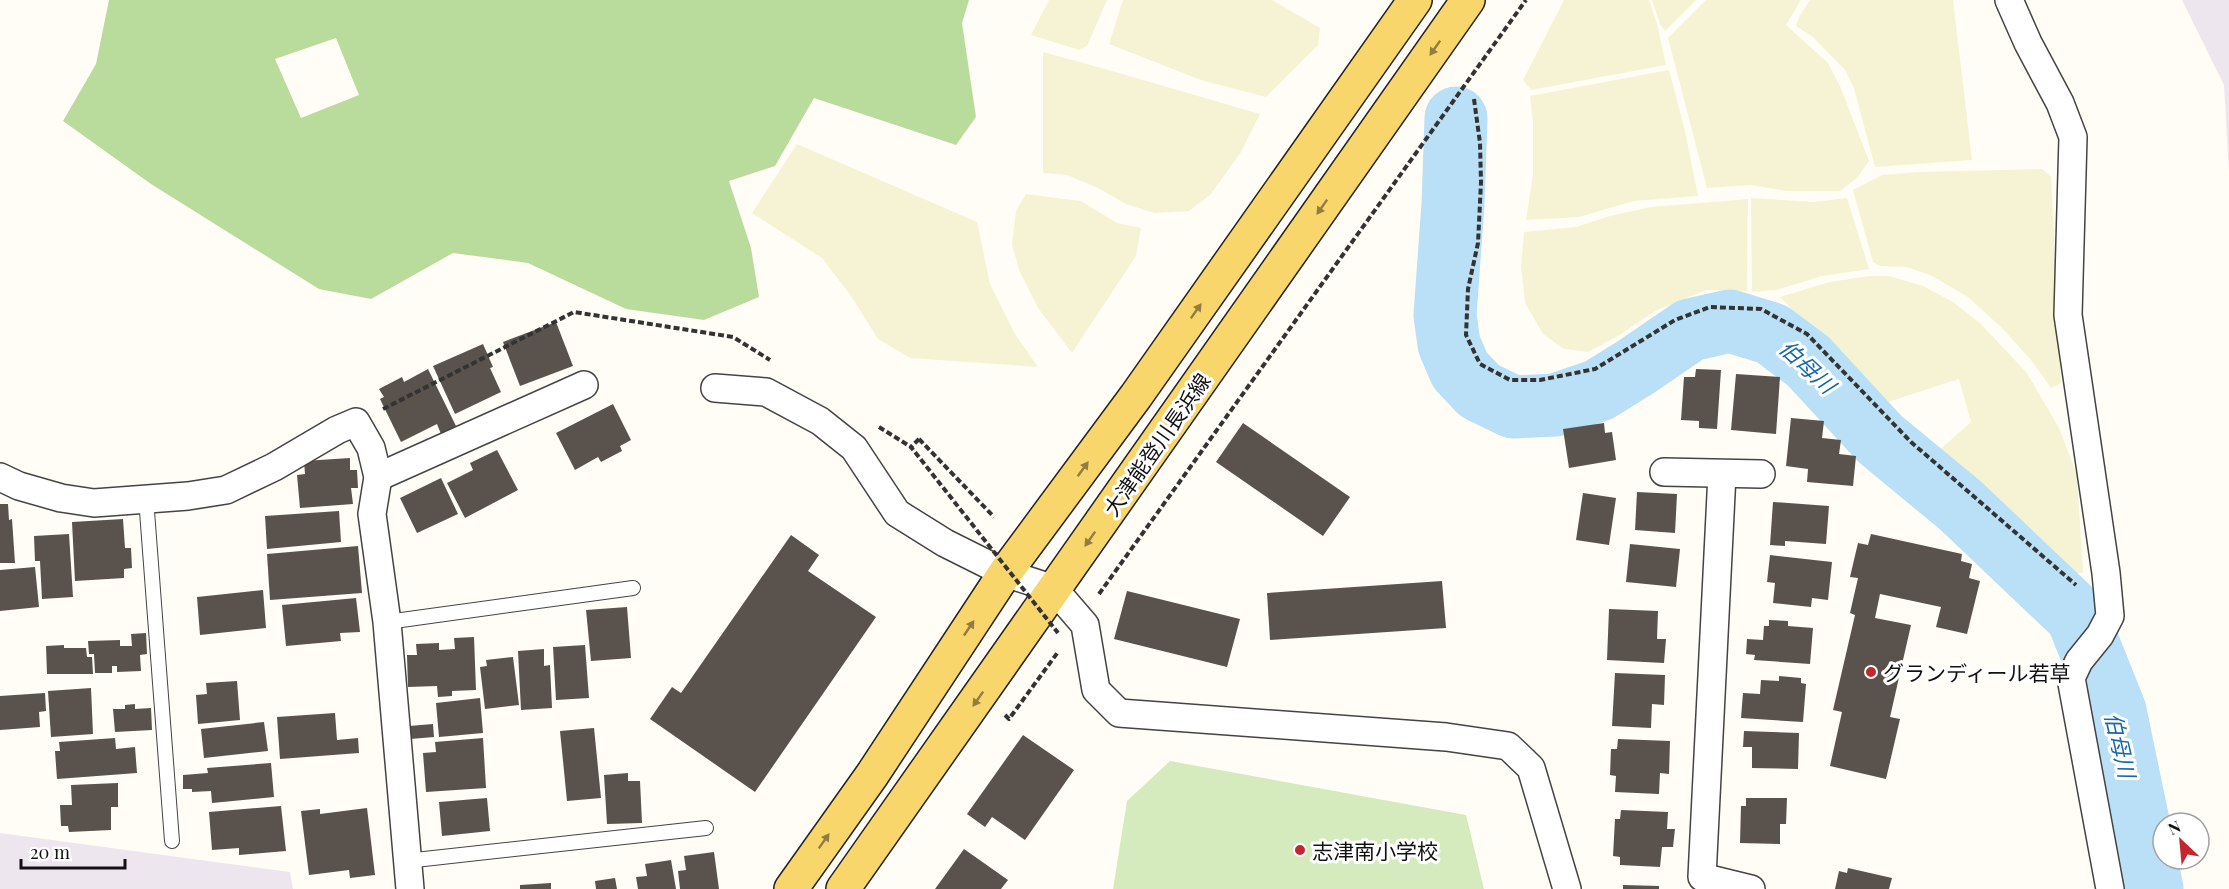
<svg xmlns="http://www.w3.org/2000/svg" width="2229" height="889" viewBox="0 0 2229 889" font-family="'Playfair Display','Noto Sans JP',serif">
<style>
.industrial{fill:#eee6ef}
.farmland{fill:#f6f3d4}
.green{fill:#d5ebbd}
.forest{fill:#b9dc9c;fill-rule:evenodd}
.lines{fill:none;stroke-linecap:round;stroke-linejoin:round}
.river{stroke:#b9e0f7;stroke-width:63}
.building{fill:#5a524d}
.lane-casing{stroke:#444;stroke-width:16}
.street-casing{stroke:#444;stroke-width:30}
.primary-casing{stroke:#222;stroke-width:36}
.path{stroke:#333;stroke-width:4;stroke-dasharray:6 3;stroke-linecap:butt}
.lane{stroke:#fff;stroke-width:14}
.street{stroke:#fff;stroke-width:27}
.primary{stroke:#f9d66b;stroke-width:33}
.path-bridge{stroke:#333;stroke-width:4;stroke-dasharray:6 3;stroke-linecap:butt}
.oneway{fill:#917d42}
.poi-dot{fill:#c4262e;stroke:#fff;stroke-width:2}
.labels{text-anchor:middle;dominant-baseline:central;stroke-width:6;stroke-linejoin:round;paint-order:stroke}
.street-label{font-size:21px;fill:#111;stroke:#fff}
.poi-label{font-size:21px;fill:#111;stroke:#fff;text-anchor:start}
.water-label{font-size:22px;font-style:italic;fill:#1768a6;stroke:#fff}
</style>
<rect width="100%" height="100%" fill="#fffdf5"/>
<!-- industrial -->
<g class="industrial">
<polygon points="2182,0 2229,0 2229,173 2224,85"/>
<polygon points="0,833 290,872 293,889 0,889"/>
</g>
<!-- farmland -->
<g class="farmland">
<polygon points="1049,0 1107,0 1087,46 1079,50 1031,35"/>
<polygon points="1123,0 1272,0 1320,28 1318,45 1266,97 1201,80 1109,44"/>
<polygon points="1564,0 1649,0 1657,24 1666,65 1531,90 1523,80"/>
<polygon points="1652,0 1696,0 1665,31 1660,24"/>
<polygon points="1706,0 1801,0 1786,25 1828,63 1840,86 1869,161 1857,178 1840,191 1786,191 1751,185 1707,188 1668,38"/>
<polygon points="1810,0 1953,0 1972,160 1875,167 1854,88 1845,70 1813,37 1796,26 1799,17"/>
<polygon points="1043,52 1105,69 1260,114 1241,152 1210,195 1189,211 1154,213 1126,204 1098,188 1067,175 1043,173"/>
<polygon points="1669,70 1685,131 1698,196 1634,201 1579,217 1526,220 1533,175 1533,122 1530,96"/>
<polygon points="797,144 977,222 990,284 1015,334 1038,367 910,358 878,339 851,296 822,258 752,213"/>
<polygon points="2042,169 2051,176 2061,383 2051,388 2031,360 2003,329 1968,297 1930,275 1906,267 1880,266 1873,262 1853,190 1882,175 1919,172"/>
<polygon points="1026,194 1081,201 1117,223 1141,228 1136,256 1072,353 1038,308 1019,270 1012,244 1016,211"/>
<polygon points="1751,198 1814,202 1847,198 1869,269 1822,276 1776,290 1752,292"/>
<polygon points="1748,199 1747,291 1706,290 1655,311 1618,336 1588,352 1564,349 1543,334 1525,303 1521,266 1524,232 1576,227 1610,216 1651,207"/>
<polygon points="1869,276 1889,276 1923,286 1953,302 1980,323 2027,373 2059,428 2077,475 2083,573 2074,573 1935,454 1971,422 1959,379 1885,403 1780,297 1830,282"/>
</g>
<!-- green -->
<polygon class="green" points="1170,761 1466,815 1484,889 1113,889 1127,801"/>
<!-- forest -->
<path class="forest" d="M109,0H969L962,23L976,117L956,145L814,98L775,166L729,181L751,248L759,297L704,320L626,309L528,263L453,253L371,299L319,289L151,184L63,121L96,64ZM336,38L359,95L301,118L275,59Z"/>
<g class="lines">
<!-- river -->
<polyline class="river" points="1456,118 1453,204 1445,315 1449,344 1460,370 1480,391 1513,407 1555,405 1599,390 1636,367 1690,330 1730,321 1772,334 1808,361 1880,439 1960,505 2077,616 2115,711 2152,889"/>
</g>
<!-- building -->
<g class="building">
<polygon points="556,322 573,366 520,386 503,342"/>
<polygon points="483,344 493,367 490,368 501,392 455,414 433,366"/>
<polygon points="428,369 456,426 441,434 437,424 401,442 380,399 384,397 379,389 402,377 404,382"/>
<polygon points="1696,369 1721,370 1717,429 1699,428 1699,421 1681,420 1684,377 1695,377"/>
<polygon points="1736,374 1780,377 1776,434 1731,430"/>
<polygon points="613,404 631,440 620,446 622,451 601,462 598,457 575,470 556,433"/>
<polygon points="1791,418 1824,421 1822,438 1841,440 1839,454 1856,456 1853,486 1807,482 1808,469 1786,466"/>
<polygon points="1243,423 1350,497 1323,536 1216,462"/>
<polygon points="1604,423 1605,433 1612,432 1616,460 1569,468 1563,429"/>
<polygon points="497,450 518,490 465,518 447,483 473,470 470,463"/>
<polygon points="350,458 350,470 357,470 358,488 351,488 353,504 300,508 297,475 305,474 304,461"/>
<polygon points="441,478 458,514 417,533 400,498"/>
<polygon points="1637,492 1677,494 1675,533 1635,530"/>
<polygon points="1583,493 1616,498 1609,545 1576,540"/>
<polygon points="1773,502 1829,506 1826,544 1785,541 1785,546 1770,545"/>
<polygon points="0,504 8,504 9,520 12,519 15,563 0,563"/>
<polygon points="339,511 341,542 267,549 265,516"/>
<polygon points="123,519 125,548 131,548 132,568 124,569 124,578 75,581 72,522"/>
<polygon points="69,534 73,597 42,599 40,561 35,561 34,536"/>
<polygon points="1871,534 1962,554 1961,561 1972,564 1969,578 1980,581 1967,634 1936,627 1941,607 1880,594 1875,618 1911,625 1890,717 1900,719 1886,779 1830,766 1842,712 1833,710 1855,615 1850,613 1858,578 1850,577 1858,543 1868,545"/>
<polygon points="791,535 819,555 808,571 876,617 755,792 650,719 672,687 681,693"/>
<polygon points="1630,544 1680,549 1676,587 1626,582"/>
<polygon points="358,546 362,593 270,600 267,554"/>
<polygon points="1770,555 1832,562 1828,600 1812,598 1811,607 1773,603 1775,583 1767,582"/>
<polygon points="35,567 39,607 0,611 0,570"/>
<polygon points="1442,581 1446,628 1270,640 1267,593"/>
<polygon points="263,590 266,628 200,635 197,597"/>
<polygon points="1127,591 1240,619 1227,667 1114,639"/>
<polygon points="356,598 360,632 340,633 341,641 286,646 282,605"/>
<polygon points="627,607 631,658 591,661 586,610"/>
<polygon points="1609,609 1658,611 1657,639 1666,639 1664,663 1607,660"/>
<polygon points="1769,620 1788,621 1788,626 1813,628 1810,664 1754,660 1755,655 1746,654 1747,639 1763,640 1764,626 1769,626"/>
<polygon points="146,633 147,654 140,655 141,671 117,672 117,666 112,666 112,673 95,673 94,654 89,654 88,641 120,640 120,646 132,646 131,634"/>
<polygon points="474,637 476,690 452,691 452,696 438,697 437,686 408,687 407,655 417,655 416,644 439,643 439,650 455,649 454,638"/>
<polygon points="64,645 64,648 86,648 87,657 92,657 93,674 47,674 46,646"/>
<polygon points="585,645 589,698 556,700 553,647"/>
<polygon points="544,649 544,666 550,665 552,708 521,710 518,651"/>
<polygon points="513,657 519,705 485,709 480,667 487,666 486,660"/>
<polygon points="1615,673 1665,675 1664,705 1652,704 1651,728 1612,726"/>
<polygon points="1779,676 1801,678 1801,683 1806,684 1803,722 1741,718 1743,693 1760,694 1761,680 1779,681"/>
<polygon points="237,681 240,720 198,724 196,695 207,694 206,683"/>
<polygon points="91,688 93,734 51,737 48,691"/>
<polygon points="45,693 46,711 39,712 40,727 0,730 0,696"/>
<polygon points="480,698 483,733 439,737 436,703"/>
<polygon points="135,704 135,709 151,708 152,730 115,732 113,709 125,709 125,705"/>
<polygon points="335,713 337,740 358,738 359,753 280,759 277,717"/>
<polygon points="264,722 268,751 204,758 201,729"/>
<polygon points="433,724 434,737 410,739 409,726"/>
<polygon points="594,728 601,798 567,801 560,731"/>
<polygon points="1744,731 1799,733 1798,769 1752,768 1752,747 1743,747"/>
<polygon points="1023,735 1074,770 1025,840 992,817 985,827 967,814"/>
<polygon points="115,738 116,749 135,747 137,773 57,779 55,751 60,751 59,742"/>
<polygon points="483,738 486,788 426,792 423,753 436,752 435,742"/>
<polygon points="1618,739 1670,741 1669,774 1660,773 1659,794 1615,792 1616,776 1610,775 1611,749 1617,749"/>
<polygon points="271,763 274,797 212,803 211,791 192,792 192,789 183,789 183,775 208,773 207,768"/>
<polygon points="628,773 628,781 640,781 642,823 607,824 604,775"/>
<polygon points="118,783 118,807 111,807 111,830 69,832 68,826 61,826 60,805 72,805 71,785"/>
<polygon points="487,798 490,831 442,836 439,802"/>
<polygon points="1746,798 1787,798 1786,824 1780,824 1780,844 1740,843 1741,806 1746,806"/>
<polygon points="281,806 286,851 239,855 239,848 212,850 209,812"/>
<polygon points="367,808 375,875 350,878 349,870 309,875 301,811 320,809 320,814"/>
<polygon points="1621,810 1668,812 1667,829 1675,829 1673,847 1662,847 1660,867 1620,865 1620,857 1613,856 1615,819 1620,819"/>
<polygon points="964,849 1008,880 1001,889 935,889"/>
<polygon points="714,852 719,889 680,889 678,871 686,870 684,856"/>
<polygon points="671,860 676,889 638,889 636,877 647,876 645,864"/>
<polygon points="1848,868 1892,878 1889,889 1835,889 1839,871 1847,873"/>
<polygon points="615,878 617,889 596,889 595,881"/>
<polygon points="551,883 551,889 520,889 520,885"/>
<polygon points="1623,885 1659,886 1659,889 1623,889"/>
</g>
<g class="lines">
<!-- lane casing -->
<g class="lane-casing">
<g id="lane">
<polyline points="146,498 172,841"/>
<polyline points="387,622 633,588"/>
<polyline points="406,861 706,828"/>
</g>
</g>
<!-- street casing -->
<g class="street-casing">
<g id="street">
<polyline points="2009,0 2028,43 2060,103 2073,137 2068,315 2106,573 2110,616 2100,635 2079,661 2071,678 2110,889"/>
<polyline points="715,388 766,392 820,421 854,448 897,513 945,543 1005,573 1054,589 1085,625 1096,690 1119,713 1446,737 1508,746 1531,768 1567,889"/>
<polyline points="1664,472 1761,474"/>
<polyline points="1722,474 1702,877 1751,889"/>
<polyline points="0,477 19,486 61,498 94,503 188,496 226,490 274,467 337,430 356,422 371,448 378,477 372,514 387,622 410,889"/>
<polyline points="378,477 584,385"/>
</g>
</g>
<!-- primary casing -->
<g class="primary-casing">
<g id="primary">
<polyline points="791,889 872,775 1005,573 1136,396 1415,0"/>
<polyline points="843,889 1468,0"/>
</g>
</g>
<!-- path -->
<g class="path">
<polyline points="1474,99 1480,143 1481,182 1478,243 1468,289 1466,335 1480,364 1510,380 1540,380 1595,369 1675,320 1710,307 1761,309 1807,334 1911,442 2076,585"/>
<polyline points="383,409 574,312 733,337 770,360"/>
<polyline points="879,427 911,447"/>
<polyline points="919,439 994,517"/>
<polyline points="1099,594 1526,0"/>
<polyline points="1005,715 1009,719 1058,652"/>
</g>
<!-- lane -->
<use href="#lane" class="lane"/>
<!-- street -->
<use href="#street" class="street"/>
<!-- primary -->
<use href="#primary" class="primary"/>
<!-- path-bridge -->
<polyline class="path-bridge" points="919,439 911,447 1058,633"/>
</g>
<!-- one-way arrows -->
<defs><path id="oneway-solid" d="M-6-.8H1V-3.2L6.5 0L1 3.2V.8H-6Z" transform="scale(1.5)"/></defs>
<g class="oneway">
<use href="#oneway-solid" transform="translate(1435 48) rotate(125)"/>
<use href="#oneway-solid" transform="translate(1322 207) rotate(125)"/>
<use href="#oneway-solid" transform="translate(1196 311) rotate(-55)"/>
<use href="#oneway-solid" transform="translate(1083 469) rotate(-54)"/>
<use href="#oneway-solid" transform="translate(1090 539) rotate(125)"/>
<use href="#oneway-solid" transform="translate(969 628) rotate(-56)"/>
<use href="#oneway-solid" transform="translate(978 699) rotate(125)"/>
<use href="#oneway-solid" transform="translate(824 841) rotate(-55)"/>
</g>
<!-- markers -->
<g class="poi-dot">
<circle cx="1871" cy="672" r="6"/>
<circle cx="1300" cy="850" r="6"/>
</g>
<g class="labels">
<!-- street labels -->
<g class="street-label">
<text transform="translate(1156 444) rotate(-55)">大津能登川長浜線</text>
</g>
<!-- poi labels -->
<g class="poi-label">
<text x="1883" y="672">グランディール若草</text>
<text x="1312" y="850">志津南小学校</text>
</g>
<!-- water labels -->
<g class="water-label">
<text transform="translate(1808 366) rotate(43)">伯母川</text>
<text transform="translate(2121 745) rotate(77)">伯母川</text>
</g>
</g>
<!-- north arrow -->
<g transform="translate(2181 841) rotate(334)"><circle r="28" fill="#ffffff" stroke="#a0a0a0" stroke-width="1.5"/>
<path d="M0-4.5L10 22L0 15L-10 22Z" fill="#c4262e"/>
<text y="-9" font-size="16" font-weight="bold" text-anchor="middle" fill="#111111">N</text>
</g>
<!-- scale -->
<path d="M21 859v9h104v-9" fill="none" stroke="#111111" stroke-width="3"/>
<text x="30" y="859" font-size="18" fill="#111111" stroke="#ffffff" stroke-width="4.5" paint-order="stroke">20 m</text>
</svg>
